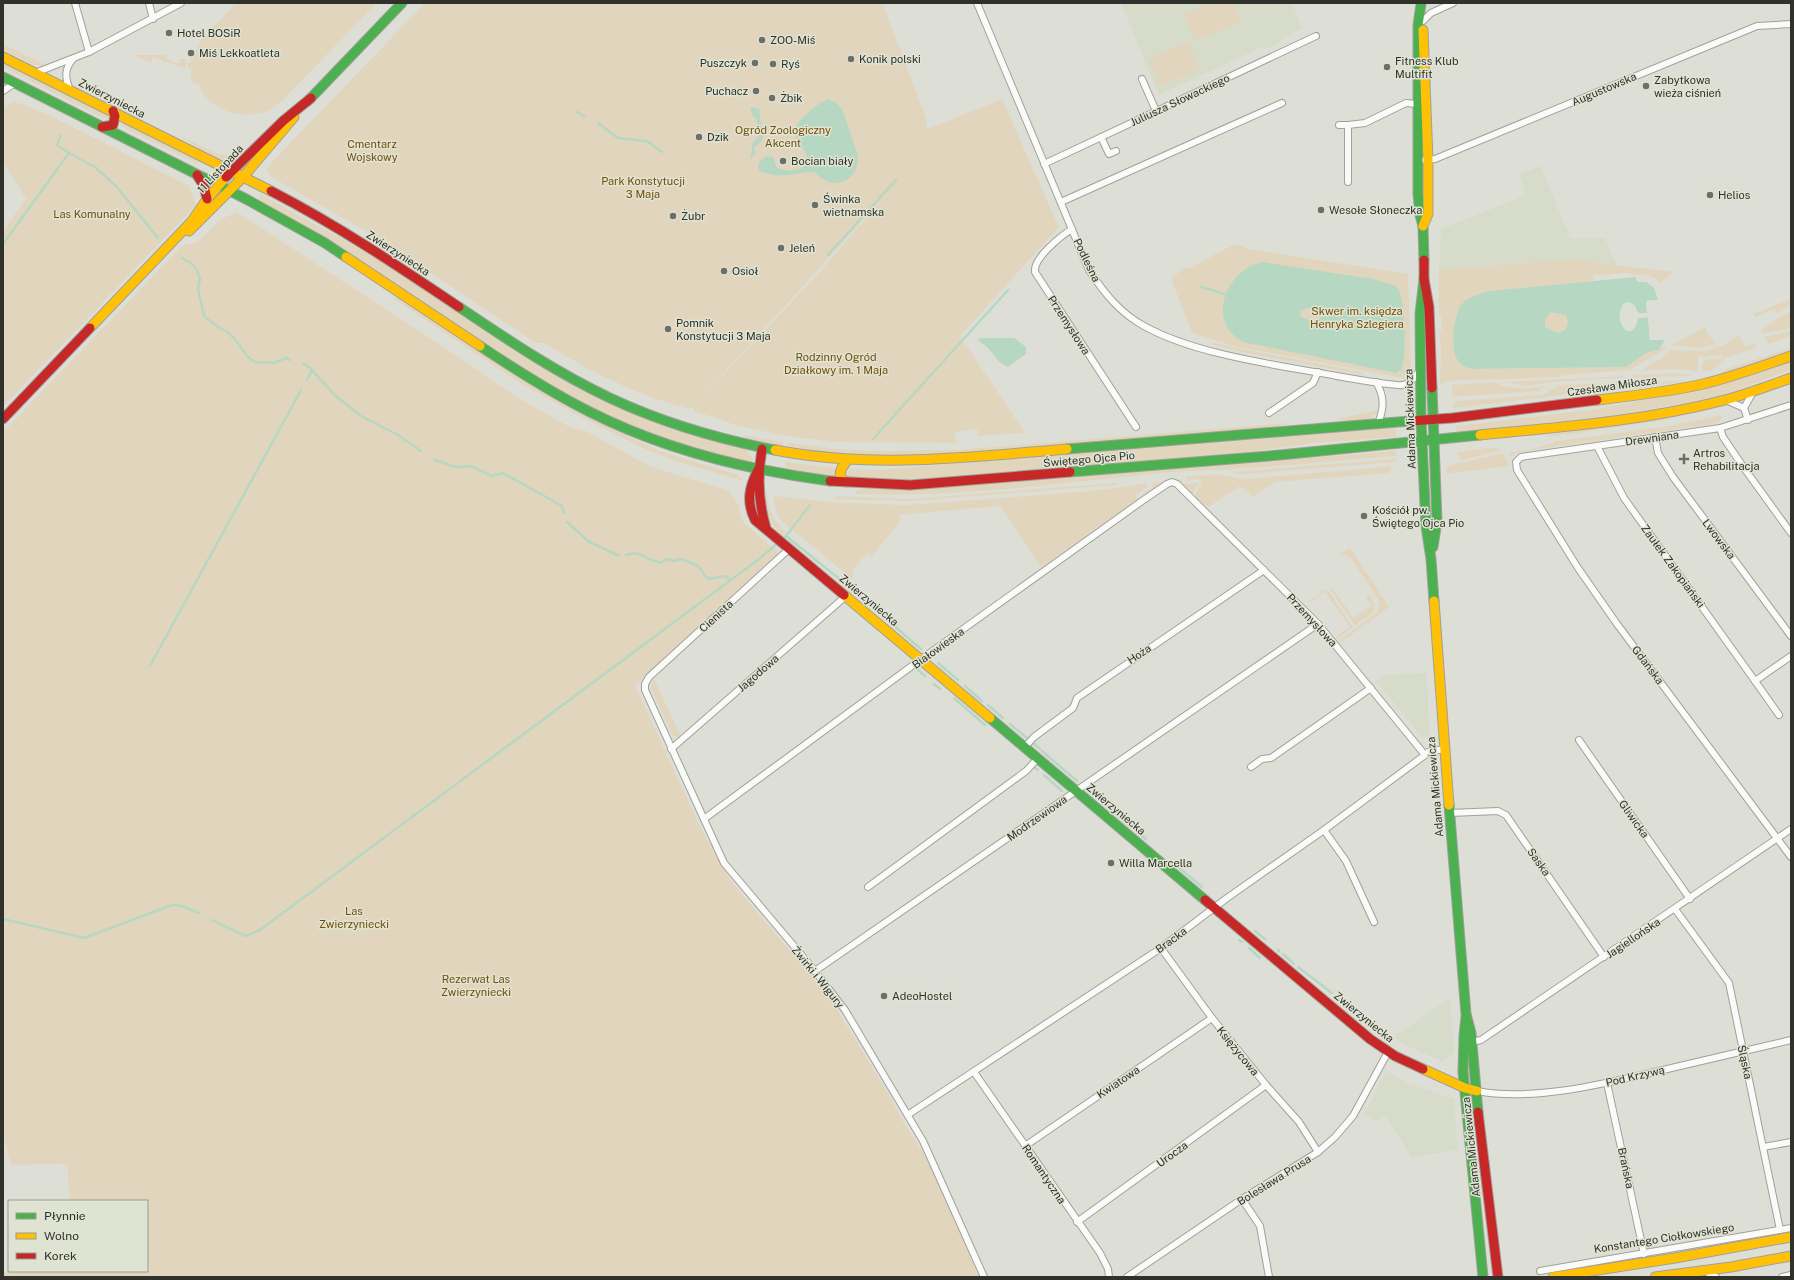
<svg xmlns="http://www.w3.org/2000/svg" width="1794" height="1280" viewBox="0 0 1794 1280" font-family="'Public Sans',sans-serif">
<style>
.built{fill:#d7dbc9}
.green{fill:#e2d5bd;fill-rule:evenodd}
.water{fill:#b6d8c3;fill-rule:evenodd}
.pier{fill:#dddfd6}
.lines{fill:none;stroke-linecap:round;stroke-linejoin:round}
.stream{stroke:#b6d8c3;stroke-width:2.5}
.street-casing{stroke:#9fa19a;stroke-width:8}
.fast-casing{stroke:#9fa19a;stroke-width:11}
.slow-casing{stroke:#9fa19a;stroke-width:11}
.jam-casing{stroke:#9fa19a;stroke-width:11}
.street{stroke:#fafaf9;stroke-width:6}
.fast{stroke:#4caf50;stroke-width:9}
.slow{stroke:#ffc107;stroke-width:9}
.jam{stroke:#c62828;stroke-width:9}
.poi-dot{fill:#6d6e67;stroke:#dfe3d2;stroke-width:1.5}
.labels{text-anchor:middle;dominant-baseline:central;stroke-width:3;stroke-linejoin:round;paint-order:stroke}
.poi-label{font-size:11px;fill:#30312b;stroke:#dfe3d2;text-anchor:start}
.street-label{font-size:11px;fill:#30312b;stroke:#dfe3d2}
.park-label{font-size:11px;fill:#754e0a;stroke:#dfe3d2}
</style>
<rect width="100%" height="100%" fill="#dddfd6"/>
<!-- built -->
<g class="built">
<polygon points="1121,3 1292,3 1302,28 1282,38 1279,43 1265,49 1260,48 1159,95"/>
<polygon points="1541,166 1570,238 1605,238 1617,266 1582,261 1575,259 1439,270 1441,229 1526,195 1519,174"/>
<polygon points="1427,673 1429,736 1423,738 1376,681 1386,675"/>
<polygon points="1450,998 1454,1053 1442,1061 1405,1045 1394,1037"/>
<polygon points="1386,1071 1407,1083 1454,1099 1458,1150 1411,1157 1385,1114 1376,1121 1364,1114"/>
</g>
<!-- green -->
<g class="green">
<path d="M236,3H377L283,100C278,104 272,110 265,112C241,120 207,110 199,84H194L190,78L192,70L188,68L187,63H191L190,53L196,52L200,41Z"/>
<path d="M425,3H882L926,117L927,129L1002,99L1059,227L960,336L1025,433L978,436L977,429L953,433L958,443L834,442L780,435L731,424L728,422L693,411V407L689,409L653,398L628,388L588,369L544,343H536L373,235L271,177L266,170L271,163ZM891,190L817,275L708,391H707Z"/>
<polygon points="1210,3 1233,3 1241,22 1195,41 1184,14"/>
<polygon points="1188,42 1200,70 1160,86 1148,58"/>
<polygon points="3,44 45,65 34,65 3,50"/>
<polygon points="135,55 167,55 167,60 172,60 173,63 181,63 180,59 185,59 186,69 153,57 151,63 134,56"/>
<polygon points="3,62 110,116 110,118 103,118 3,67"/>
<polygon points="13,102 23,104 57,119 189,186 196,205 3,407 3,231 26,199 3,162 3,107"/>
<polygon points="124,123 199,161 198,164 120,126"/>
<path d="M179,135L218,154L229,156H242C240,157 237,160 234,160C219,165 191,143 179,135Z"/>
<path d="M260,194L378,259L540,365L586,392L629,412L678,431L745,449L753,458L752,461L748,463C689,449 632,429 578,401C539,381 504,356 468,332C398,286 330,239 258,200Z"/>
<polygon points="237,212 451,352 515,396 570,427 586,431 649,466 729,491 738,504 743,522 780,554 635,686 705,837 731,881 832,1001 892,1100 902,1120 931,1165 979,1277 3,1277 3,1273 25,1271 147,1271 147,1201 70,1201 67,1164 11,1165 3,1133 3,432 183,245 198,242 219,220"/>
<polygon points="1235,244 1249,249 1408,274 1411,370 1402,378 1234,346 1192,333 1171,279 1182,269 1191,267"/>
<path d="M1575,259L1582,261L1674,272L1660,283C1652,274 1643,274 1632,275L1629,273L1593,275L1594,280L1456,315L1454,345L1464,366L1472,369L1626,367L1648,352L1659,350L1661,347H1666L1664,350L1630,370L1565,375L1558,377L1448,381L1440,385L1441,349L1439,330H1442L1441,316H1439V270Z"/>
<polygon points="396,296 537,389 587,417 660,451 738,475 744,481 685,464 647,450 574,413 520,383 394,299"/>
<polygon points="1791,299 1791,305 1777,314 1774,309 1755,317 1753,314"/>
<polygon points="1551,312 1566,315 1568,323 1565,330 1558,333 1545,327 1545,319"/>
<polygon points="1791,312 1791,328 1762,334 1761,330 1784,314"/>
<path d="M1705,327C1706,335 1713,337 1715,344L1698,348L1672,345Z"/>
<polygon points="1791,331 1791,336 1769,344 1764,337"/>
<polygon points="1739,335 1745,347 1755,343 1756,348 1725,358 1715,368 1710,371 1702,371 1702,363 1708,359 1722,359 1722,355 1698,357 1698,371 1676,369 1639,371 1664,357 1671,350 1704,351 1724,345"/>
<polygon points="1210,342 1242,349 1362,372 1363,373 1363,375 1242,352 1211,344"/>
<path d="M1791,348V350C1769,362 1743,368 1720,374L1724,370Z"/>
<polygon points="1791,361 1791,370 1724,395 1703,400 1621,414 1456,434 1456,426 1597,409 1697,390 1748,377"/>
<polygon points="1674,373 1690,374 1690,376 1631,378 1634,375"/>
<polygon points="1624,376 1622,378 1551,382 1528,386 1503,382"/>
<polygon points="1691,380 1650,387 1556,396 1454,408 1453,405 1456,401 1543,395 1559,385"/>
<path d="M1495,382C1509,391 1530,388 1546,386L1539,391L1452,397V385Z"/>
<path d="M1379,410C1368,425 1354,421 1337,419Z"/>
<polygon points="1721,415 1723,417 1719,422 1705,425 1517,452 1511,457 1507,453 1540,447 1557,441 1670,426"/>
<polygon points="1662,418 1673,419 1549,437 1546,436 1567,430"/>
<polygon points="1288,423 1276,427 906,457 867,456 788,448 789,443 838,449 873,451 957,450"/>
<polygon points="1395,426 1396,437 1314,443 1234,454 898,480 847,478 844,475 850,469 877,470"/>
<polygon points="745,435 783,442 783,447 756,442 744,438"/>
<polygon points="1496,447 1502,450 1462,460 1459,457 1458,452"/>
<path d="M1396,451V456C1345,460 1295,465 1245,468C1225,470 1204,470 1184,471C1076,481 964,498 855,494V491L864,489H906L976,485Z"/>
<polygon points="1504,453 1509,466 1447,474 1446,466"/>
<polygon points="1396,459 1394,462 1244,474 1233,473 1234,472"/>
<polygon points="786,462 834,468 836,468 835,476 785,471"/>
<polygon points="1393,466 1389,473 1275,482 1253,497 1240,486 1208,507 1195,497 1201,483 1201,479 1187,480 1187,476 1220,475 1245,479"/>
<path d="M1182,479L1183,484L1198,483L1192,495C1187,490 1183,484 1178,481C1166,473 1149,496 1140,495L1152,488V483Z"/>
<polygon points="1117,483 1117,485 910,501 835,499 836,496 910,499"/>
<path d="M1147,483V487L1135,495L1138,499L1041,567L1000,506L899,515L902,519L871,557L867,553L854,569L852,579L782,521C776,514 774,507 774,497L775,496L842,503L908,505L1079,492L1118,488Z"/>
<path d="M763,494L767,495C769,512 774,521 786,532L781,537L764,510Z"/>
<polygon points="1350,548 1389,607 1340,643 1338,641 1378,612 1380,602 1350,557 1340,554"/>
<polygon points="1332,587 1353,618 1371,606 1366,597 1370,595 1374,604 1374,612 1355,625 1330,589"/>
<polygon points="1322,590 1329,592 1353,627 1337,639 1335,637 1350,627 1325,592 1308,603 1307,602 1321,593"/>
<polygon points="654,679 680,735 677,737 673,736 651,688 651,684"/>
</g>
<!-- water -->
<g class="water">
<path d="M828,99L837,103L843,111L857,153C861,170 848,187 829,182C823,180 819,175 813,172C791,173 782,180 759,171L758,165C761,159 766,153 774,158L776,166C781,173 803,172 806,163C814,147 776,138 808,113C814,108 820,102 828,99Z"/>
<polygon points="751,107 759,109 763,139 754,148 756,153 750,159 753,142 759,136 756,118 753,117 750,108"/>
<path d="M1262,262L1373,279L1394,285C1397,288 1400,291 1401,296C1404,311 1408,358 1401,370L1396,373L1243,342C1205,322 1226,270 1262,262ZM1309,308L1320,313L1321,316L1319,320L1312,321L1301,317L1300,311Z"/>
<path d="M1636,277L1637,282H1646L1654,288L1658,300L1646,301L1647,313H1637L1633,304L1625,303C1617,310 1618,324 1627,331L1634,329L1638,318L1648,317L1650,340H1665L1659,350L1648,352L1626,367L1472,369C1466,368 1460,365 1457,359C1450,348 1454,315 1461,305C1467,297 1480,294 1489,291ZM1550,312L1566,315L1568,323L1565,330L1558,333L1545,327V319L1550,314Z"/>
<path d="M980,338H1014L1026,347V354L1008,367C997,363 994,354 986,346C983,344 981,343 978,340Z"/>
</g>
<!-- pier -->
<polygon class="pier" points="1658,300 1658,302 1649,302 1649,313 1648,315 1637,315 1632,306 1626,304 1622,312 1622,321 1626,327 1631,329 1634,325 1637,316 1649,315 1652,338 1665,338 1667,339 1650,340 1648,317 1638,318 1636,326 1631,331 1624,329 1621,322 1620,314 1623,304 1627,302 1631,303 1635,306 1638,313 1647,313 1646,301"/>
<g class="lines">
<!-- stream -->
<g class="stream">
<polyline points="577,112 585,117"/>
<polyline points="598,123 618,138 647,141 662,152"/>
<polyline points="61,135 57,145 69,153"/>
<polyline points="3,244 69,153 95,167 117,187 158,238"/>
<polyline points="828,255 896,180"/>
<polyline points="182,258 191,263 197,270 200,279 198,289 204,316 218,327 226,331 234,338 248,357 255,362 274,363 286,358 290,360"/>
<polyline points="1201,287 1225,294"/>
<polyline points="303,363 309,367 336,396 361,416 398,435 421,451"/>
<polyline points="307,380 312,370"/>
<polyline points="873,439 1008,290"/>
<polyline points="435,460 456,467 471,466 492,476 503,473 562,506 564,513"/>
<polyline points="567,522 588,541 619,556"/>
<polyline points="786,536 847,585"/>
<path d="M626,555C635,552 640,553 647,558C650,560 656,561 660,563L666,559L674,561L682,559L698,566L708,579L726,576L730,580"/>
<polyline points="855,592 921,649"/>
<polyline points="938,663 958,680"/>
<polyline points="150,666 301,390"/>
<polyline points="917,669 925,676"/>
<polyline points="934,684 940,689"/>
<polyline points="965,686 982,701"/>
<polyline points="954,698 985,725"/>
<polyline points="988,705 1003,718"/>
<polyline points="1010,724 1027,738"/>
<polyline points="1033,743 1040,749"/>
<polyline points="1042,751 1077,781"/>
<polyline points="1034,767 1038,770"/>
<polyline points="1044,775 1062,791"/>
<polyline points="1091,792 1120,817"/>
<polyline points="1124,821 1129,825"/>
<polyline points="1135,830 1146,839"/>
<polyline points="1173,864 1177,866 1202,887"/>
<polyline points="3,919 84,938 172,905 182,906 199,913"/>
<polyline points="212,920 245,936 260,930 759,559 786,536 810,505"/>
<polyline points="1255,931 1265,939"/>
<polyline points="1239,940 1242,942"/>
<polyline points="1249,948 1260,958"/>
<polyline points="1278,950 1279,951"/>
<polyline points="1283,954 1294,964"/>
<polyline points="1298,967 1332,993"/>
</g>
<!-- street casing -->
<g class="street-casing">
<g id="street">
<polyline points="75,3 89,52"/>
<polyline points="149,3 153,19"/>
<path d="M977,3L1089,270C1104,293 1120,313 1144,326C1196,355 1278,365 1337,376C1354,379 1371,382 1388,384C1393,384 1399,386 1403,385C1411,384 1416,375 1421,369"/>
<polyline points="1423,21 1431,13 1453,3"/>
<polyline points="35,73 89,52 181,3"/>
<polyline points="1142,79 1156,111"/>
<path d="M70,90C65,78 64,69 73,59"/>
<polyline points="3,91 15,83"/>
<polyline points="1339,125 1348,125"/>
<polyline points="1101,137 1109,154 1116,151"/>
<polyline points="1425,160 1435,159 1757,26 1791,24"/>
<polyline points="1044,164 1316,36"/>
<polyline points="1348,182 1348,125 1365,123 1406,103 1417,104"/>
<polyline points="1061,202 1282,103"/>
<path d="M1072,229C1061,236 1033,258 1035,272L1136,427"/>
<path d="M1376,382C1385,397 1384,408 1378,424"/>
<polyline points="1726,400 1744,408 1748,420"/>
<polyline points="1791,405 1720,428 1521,457 1516,462 1517,470 1578,568 1617,624 1791,857"/>
<polyline points="1744,408 1753,392"/>
<polyline points="1269,413 1313,383 1318,372"/>
<polyline points="1720,428 1723,437 1744,468 1791,533"/>
<polyline points="1655,437 1658,453 1673,477 1791,636"/>
<polyline points="1597,446 1624,498 1755,681 1791,656"/>
<polyline points="789,549 649,677 645,684 645,690 724,863 815,971 845,1010 923,1141 984,1277"/>
<polyline points="1755,681 1779,715"/>
<polyline points="1579,740 1690,899"/>
<polyline points="1024,748 1034,737 1073,708 1077,698 1264,570"/>
<polyline points="671,749 846,596"/>
<polyline points="1251,767 1262,759 1271,758 1371,688"/>
<polyline points="1450,813 1498,811 1506,815 1604,957"/>
<polyline points="704,819 920,660 1142,501 1167,484 1172,482 1177,484 1318,624 1425,755 1428,752 1444,749"/>
<polyline points="1324,830 1346,861 1374,922"/>
<polyline points="868,887 1026,771 1038,758"/>
<polyline points="1675,909 1729,983 1780,1230"/>
<polyline points="1161,948 1212,1018 1266,1085 1299,1122 1318,1152"/>
<polyline points="815,971 1318,624"/>
<polyline points="1472,1042 1481,1040 1791,829"/>
<polyline points="974,1072 1100,1253 1108,1269 1109,1277"/>
<polyline points="1607,1083 1644,1254"/>
<path d="M1477,1091C1534,1102 1607,1083 1663,1070C1706,1060 1748,1050 1791,1040"/>
<polyline points="909,1114 1161,948 1227,898 1324,830 1425,755"/>
<polyline points="1025,1146 1212,1018"/>
<polyline points="1763,1147 1791,1142"/>
<polyline points="1242,1199 1260,1226 1269,1277"/>
<polyline points="1077,1222 1266,1085"/>
<polyline points="1540,1271 1791,1228"/>
<polyline points="1705,1271 1716,1277"/>
<polyline points="1127,1277 1242,1199 1318,1152 1335,1137 1353,1116 1388,1052"/>
<polyline points="1782,1277 1791,1275"/>
</g>
</g>
<!-- fast casing -->
<g class="fast-casing">
<g id="fast">
<polyline points="1421,4 1418,25 1418,194 1420,215 1423,226 1424,260"/>
<polyline points="3,77 246,199 325,243 346,257"/>
<polyline points="308,101 402,3"/>
<polyline points="1424,279 1420,314 1421,420 1426,526 1431,559 1434,601"/>
<path d="M459,307C508,340 557,373 610,398C663,423 718,439 775,450"/>
<path d="M480,346C516,370 552,393 590,412C665,450 747,470 830,481"/>
<polyline points="1432,388 1437,521 1433,547"/>
<polyline points="1067,449 1410,421"/>
<polyline points="1070,472 1280,455 1480,435"/>
<polyline points="990,718 1205,900"/>
<polyline points="1449,805 1466,1014 1471,1033 1478,1112"/>
<polyline points="1466,1017 1464,1035 1463,1072 1483,1277"/>
</g>
</g>
<!-- slow casing -->
<g class="slow-casing">
<g id="slow">
<polyline points="1423,30 1428,160 1428,214 1423,226"/>
<polyline points="3,57 271,191"/>
<polyline points="189,231 243,177 294,117"/>
<polyline points="346,257 480,346"/>
<polyline points="90,328 192,221 207,199 226,177"/>
<path d="M1597,400C1632,396 1668,392 1703,384C1733,377 1762,366 1791,356"/>
<path d="M1480,435C1560,427 1643,421 1721,401C1745,395 1768,386 1791,378"/>
<path d="M775,450C872,469 970,457 1067,449"/>
<path d="M845,482L840,476C840,469 843,465 848,460"/>
<polyline points="844,595 990,718"/>
<polyline points="1434,601 1449,805"/>
<polyline points="1423,1069 1465,1088 1477,1091"/>
<polyline points="1553,1277 1675,1258 1791,1237"/>
<polyline points="1655,1277 1731,1267 1791,1256"/>
</g>
</g>
<!-- jam casing -->
<g class="jam-casing">
<g id="jam">
<polyline points="102,127 113,125 115,116 113,111"/>
<polyline points="197,175 204,186 207,199"/>
<polyline points="226,177 283,121 311,98"/>
<path d="M271,191C337,225 398,266 459,307"/>
<polyline points="1424,260 1424,279 1429,307 1432,388"/>
<polyline points="3,419 90,328"/>
<polyline points="1410,421 1452,418 1597,400"/>
<path d="M762,449C757,477 758,501 766,528"/>
<path d="M758,470C749,487 746,502 755,520L844,595"/>
<polyline points="830,481 910,485 1070,472"/>
<polyline points="1205,900 1370,1039 1395,1056 1423,1069"/>
<polyline points="1478,1112 1498,1277"/>
</g>
</g>
<!-- street -->
<use href="#street" class="street"/>
<!-- fast -->
<use href="#fast" class="fast"/>
<!-- slow -->
<use href="#slow" class="slow"/>
<!-- jam -->
<use href="#jam" class="jam"/>
</g>
<!-- markers -->
<g class="poi-dot">
<circle cx="169" cy="33" r="4"/>
<circle cx="762" cy="40" r="4"/>
<circle cx="191" cy="53" r="4"/>
<circle cx="851" cy="59" r="4"/>
<circle cx="755" cy="63" r="4"/>
<circle cx="773" cy="64" r="4"/>
<circle cx="1387" cy="67" r="4"/>
<circle cx="1646" cy="86" r="4"/>
<circle cx="756" cy="91" r="4"/>
<circle cx="772" cy="98" r="4"/>
<circle cx="699" cy="137" r="4"/>
<circle cx="783" cy="161" r="4"/>
<circle cx="1710" cy="195" r="4"/>
<circle cx="815" cy="205" r="4"/>
<circle cx="1321" cy="210" r="4"/>
<circle cx="673" cy="216" r="4"/>
<circle cx="781" cy="248" r="4"/>
<circle cx="724" cy="271" r="4"/>
<circle cx="668" cy="329" r="4"/>
<path d="M1682 453h4v4h4v4h-4v4h-4v-4h-4v-4h4z"/>
<circle cx="1364" cy="516" r="4"/>
<circle cx="1111" cy="863" r="4"/>
<circle cx="884" cy="996" r="4"/>
</g>
<g class="labels">
<!-- poi labels -->
<g class="poi-label">
<text x="177" y="33">Hotel BOSiR</text>
<text x="770" y="40">ZOO-Miś</text>
<text x="199" y="53">Miś Lekkoatleta</text>
<text x="859" y="59">Konik polski</text>
<text x="1395" y="61">Fitness Klub<tspan x="1395" dy="13">Multifit</tspan></text>
<text x="747" y="63" text-anchor="end">Puszczyk</text>
<text x="781" y="64">Ryś</text>
<text x="1654" y="80">Zabytkowa<tspan x="1654" dy="13">wieża ciśnień</tspan></text>
<text x="748" y="91" text-anchor="end">Puchacz</text>
<text x="780" y="98">Żbik</text>
<text x="707" y="137">Dzik</text>
<text x="791" y="161">Bocian biały</text>
<text x="1718" y="195">Helios</text>
<text x="823" y="199">Świnka<tspan x="823" dy="13">wietnamska</tspan></text>
<text x="1329" y="210">Wesołe Słoneczka</text>
<text x="681" y="216">Żubr</text>
<text x="789" y="248">Jeleń</text>
<text x="732" y="271">Osioł</text>
<text x="676" y="323">Pomnik<tspan x="676" dy="13">Konstytucji 3 Maja</tspan></text>
<text x="1693" y="453">Artros<tspan x="1693" dy="13">Rehabilitacja</tspan></text>
<text x="1372" y="510">Kościół pw.<tspan x="1372" dy="13">Świętego Ojca Pio</tspan></text>
<text x="1119" y="863">Willa Marcella</text>
<text x="892" y="996">AdeoHostel</text>
</g>
<!-- street labels -->
<g class="street-label">
<text transform="translate(1604 89) rotate(-23)">Augustowska</text>
<text transform="translate(112 98) rotate(27)">Zwierzyniecka</text>
<text transform="translate(1180 100) rotate(-25)">Juliusza Słowackiego</text>
<text transform="translate(220 169) rotate(-47)">11 Listopada</text>
<text transform="translate(398 253) rotate(33)">Zwierzyniecka</text>
<text transform="translate(1087 260) rotate(64)">Podleśna</text>
<text transform="translate(1069 325) rotate(57)">Przemysłowa</text>
<text transform="translate(1612 386) rotate(-8)">Czesława Miłosza</text>
<text transform="translate(1410 419) rotate(-92)">Adama Mickiewicza</text>
<text transform="translate(1652 438) rotate(-8)">Drewniana</text>
<text transform="translate(1089 459) rotate(-5)">Świętego Ojca Pio</text>
<text transform="translate(1719 539) rotate(53)">Lwowska</text>
<text transform="translate(1673 566) rotate(54)">Zaułek Zakopiański</text>
<text transform="translate(869 600) rotate(40)">Zwierzyniecka</text>
<text transform="translate(716 616) rotate(-43)">Cienista</text>
<text transform="translate(1312 620) rotate(47)">Przemysłowa</text>
<text transform="translate(938 648) rotate(-36)">Białowieska</text>
<text transform="translate(1139 654) rotate(-34)">Hoża</text>
<text transform="translate(1648 665) rotate(53)">Gdańska</text>
<text transform="translate(758 673) rotate(-41)">Jagodowa</text>
<text transform="translate(1435 787) rotate(-95)">Adama Mickiewicza</text>
<text transform="translate(1116 809) rotate(40)">Zwierzyniecka</text>
<text transform="translate(1037 818) rotate(-35)">Modrzewiowa</text>
<text transform="translate(1634 819) rotate(55)">Gliwicka</text>
<text transform="translate(1539 862) rotate(55)">Saska</text>
<text transform="translate(1633 938) rotate(-34)">Jagiellońska</text>
<text transform="translate(1171 940) rotate(-36)">Bracka</text>
<text transform="translate(818 977) rotate(51)">Żwirki i Wigury</text>
<text transform="translate(1364 1017) rotate(39)">Zwierzyniecka</text>
<text transform="translate(1238 1051) rotate(51)">Księżycowa</text>
<text transform="translate(1745 1062) rotate(78)">Śląska</text>
<text transform="translate(1635 1076) rotate(-13)">Pod Krzywą</text>
<text transform="translate(1118 1082) rotate(-34)">Kwiatowa</text>
<text transform="translate(1471 1147) rotate(-96)">Adama Mickiewicza</text>
<text transform="translate(1172 1154) rotate(-36)">Urocza</text>
<text transform="translate(1626 1168) rotate(78)">Brańska</text>
<text transform="translate(1044 1174) rotate(56)">Romantyczna</text>
<text transform="translate(1274 1180) rotate(-32)">Bolesława Prusa</text>
<text transform="translate(1664 1238) rotate(-9)">Konstantego Ciołkowskiego</text>
</g>
<!-- park labels -->
<g class="park-label">
<text x="783" y="130">Ogród Zoologiczny<tspan x="783" dy="13">Akcent</tspan></text>
<text x="372" y="144">Cmentarz<tspan x="372" dy="13">Wojskowy</tspan></text>
<text x="643" y="181">Park Konstytucji<tspan x="643" dy="13">3 Maja</tspan></text>
<text x="92" y="214">Las Komunalny</text>
<text x="1357" y="311">Skwer im. księdza<tspan x="1357" dy="13">Henryka Szlegiera</tspan></text>
<text x="836" y="357">Rodzinny Ogród<tspan x="836" dy="13">Działkowy im. 1 Maja</tspan></text>
<text x="354" y="911">Las<tspan x="354" dy="13">Zwierzyniecki</tspan></text>
<text x="476" y="979">Rezerwat Las<tspan x="476" dy="13">Zwierzyniecki</tspan></text>
</g>
</g>
<!-- border -->
<rect width="1794" height="1280" fill="none" stroke="#30312b" stroke-width="8"/>
<!-- legend -->
<rect x="8" y="1200" width="140" height="72" fill="#dfe3d2" stroke="#999c8f"/>
<rect x="16" y="1213" width="20" height="6" fill="#4caf50" stroke="#999c8f"/>
<text x="44" y="1220" font-size="12" fill="#30312b">Płynnie</text>
<rect x="16" y="1233" width="20" height="6" fill="#ffc107" stroke="#999c8f"/>
<text x="44" y="1240" font-size="12" fill="#30312b">Wolno</text>
<rect x="16" y="1253" width="20" height="6" fill="#c62828" stroke="#999c8f"/>
<text x="44" y="1260" font-size="12" fill="#30312b">Korek</text>
</svg>
